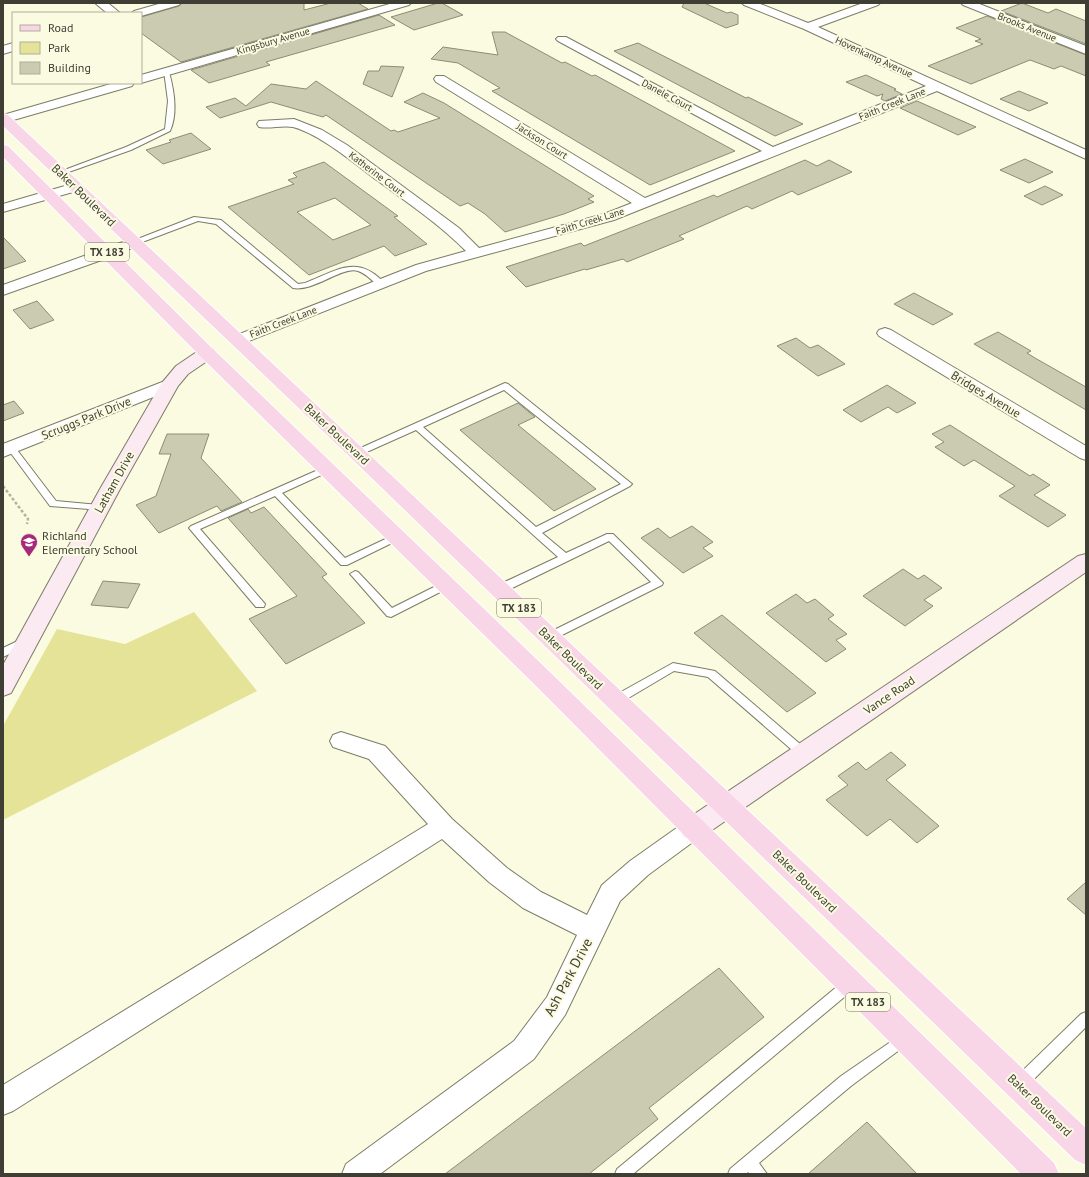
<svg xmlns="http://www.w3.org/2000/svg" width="1089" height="1177" viewBox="0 0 1089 1177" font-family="'PT Sans',sans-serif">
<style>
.green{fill:#e5e398}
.building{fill:#cbcbb2;stroke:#8d8c76;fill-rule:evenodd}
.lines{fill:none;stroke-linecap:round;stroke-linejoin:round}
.lane-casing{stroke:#7d7c66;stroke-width:2}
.street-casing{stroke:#7d7c66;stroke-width:2}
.secondary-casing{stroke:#7d7c66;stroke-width:2}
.primary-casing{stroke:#fff;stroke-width:2}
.path{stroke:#b2b29e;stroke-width:2.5;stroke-dasharray:3 2;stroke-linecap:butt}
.lane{fill:#fff;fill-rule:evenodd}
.street{fill:#fff;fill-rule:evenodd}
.secondary{fill:#fceaf3;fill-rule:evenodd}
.primary{fill:#f8d5e7;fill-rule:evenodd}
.labels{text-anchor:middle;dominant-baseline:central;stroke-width:4;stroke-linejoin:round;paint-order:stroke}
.far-street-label{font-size:10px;fill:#3e3e34;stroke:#fbfbe1}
.shield{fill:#fbfbe1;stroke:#777768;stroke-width:1}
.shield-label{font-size:11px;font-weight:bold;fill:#3e3e34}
.street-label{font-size:12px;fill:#3e3e34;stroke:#fbfbe1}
.poi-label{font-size:12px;fill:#3e3e34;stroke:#fbfbe1;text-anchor:start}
.near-street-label{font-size:14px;fill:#3e3e34;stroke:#fbfbe1}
</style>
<rect width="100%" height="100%" fill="#fbfbe1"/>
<!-- green -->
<polygon class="green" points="194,612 257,691 3,820 3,726 57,629 125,644"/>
<!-- building -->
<g class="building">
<polygon points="182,3 304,3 304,10 331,3 358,3 368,9 181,62 141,33 141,17 179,6"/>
<polygon points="438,3 442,3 463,15 414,30 391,17"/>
<polygon points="684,3 704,3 727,13 731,12 738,15 738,24 726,28 682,7"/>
<polygon points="1022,3 1048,13 1056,9 1086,21 1086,44 1001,11"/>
<polygon points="379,15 395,25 266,62 270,65 209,83 191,70"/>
<polygon points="987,16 1086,55 1086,76 1061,66 1054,69 1030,60 971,84 928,66 983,44 975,41 981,39 956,28"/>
<polygon points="492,32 505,32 562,63 565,62 592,76 595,75 735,151 650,185 492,91 500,88 458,63 431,59 443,47 498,55"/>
<polygon points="638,43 746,98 748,97 803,124 775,136 614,51"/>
<polygon points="381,66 404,67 392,97 363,84 368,71 379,71"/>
<polygon points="866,75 896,89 894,90 902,94 885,101 881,99 883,94 877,96 846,82"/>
<polygon points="316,81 391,131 394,130 398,132 440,118 404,102 423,93 444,103 594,196 588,199 594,202 564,214 505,232 485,214 468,203 460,206 326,115 323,117 271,102 220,118 206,107 235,98 246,106 271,84 306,89"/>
<polygon points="1019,91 1048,103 1029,111 1000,99"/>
<polygon points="917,101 976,127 958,135 900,108"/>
<polygon points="191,133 211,149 163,164 146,150 171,142 169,140"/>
<polygon points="1025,159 1053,172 1029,183 1000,170"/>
<polygon points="805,160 817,166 829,160 852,172 798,195 792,191 752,209 747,206 679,236 684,239 627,262 623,259 586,270 585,269 526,287 506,267 581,243 584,246 714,195 717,197"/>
<path d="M324,162L398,216L394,217L427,244L395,256L384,246L309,275L228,207L294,184L288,180L297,177L293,173ZM335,198L371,225L333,240L297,212Z"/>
<polygon points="1045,186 1063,195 1042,205 1024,196"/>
<polygon points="3,237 26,261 3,269"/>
<polygon points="914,293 953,314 933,325 894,304"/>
<polygon points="37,301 54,320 30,329 13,310"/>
<polygon points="998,332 1031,351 1027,353 1035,358 1086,387 1086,410 974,344"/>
<polygon points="796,338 810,348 818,345 845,364 818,376 777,346"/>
<polygon points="887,385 916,403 897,413 888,407 861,422 843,410"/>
<polygon points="14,401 24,413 3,421 3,405"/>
<polygon points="518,403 535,417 518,425 596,489 554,511 460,430"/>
<polygon points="950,425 1030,476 1033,474 1050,485 1034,495 1066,515 1048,527 999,496 1015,486 974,460 964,466 935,447 944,442 932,434"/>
<polygon points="167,434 209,434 201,458 242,502 221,511 217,506 159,533 136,505 156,496 171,454 159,454"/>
<polygon points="264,507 327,574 322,577 365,623 286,664 249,619 297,596 228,518 248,509 251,513"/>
<polygon points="692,526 713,542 703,548 713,556 683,573 641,538 658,528 670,538"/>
<polygon points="903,569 918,579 924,575 942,588 924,600 933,606 905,626 863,596"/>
<polygon points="103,581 140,584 128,608 91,605"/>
<polygon points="796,594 807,603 815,599 834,615 828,619 847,634 836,640 846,649 826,662 766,613"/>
<polygon points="722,615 816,693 787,712 694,633"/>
<polygon points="891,752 906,765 886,780 939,826 917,843 890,819 867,836 826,800 848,785 838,776 858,762 866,770"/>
<polygon points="1086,882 1086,915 1067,899"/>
<polygon points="719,968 764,1017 649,1108 658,1119 589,1174 445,1174"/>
<polygon points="867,1122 917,1174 808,1174"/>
</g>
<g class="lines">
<!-- lane casing -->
<g class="lane-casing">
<g id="lane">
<path d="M164,71L169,72C174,90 178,114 170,131L131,150L63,174H59V172L126,147L165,129L168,101Z"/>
<path d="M194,217L221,220L298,284L305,283C336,271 358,253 385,284L381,286H378C373,281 365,273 358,271C342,266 314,292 293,288L216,224L198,221L137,244H131L130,242Z"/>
<path d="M505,383L508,384L632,484L630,486L542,533L566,553L607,534H613L663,583L662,585L550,641L546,640L545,637L546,634L651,582L609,541L504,592H496L495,589L496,586L558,557L416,430L360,455H354L353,453L354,451ZM504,390L621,484L536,527L423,427Z"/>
<polygon points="11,445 14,446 56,501 99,505 102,506 104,508 102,510 50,506 7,448"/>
<polygon points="327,466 332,469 330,471 282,493 345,558 394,535 397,534 402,537 400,539 347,565 341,565 275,496 200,529 265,604 264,607 256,607 189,528 191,526"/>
<polygon points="355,571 358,572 392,608 442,583 450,583 451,585 450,587 391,617 387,616 352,576 350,574"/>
<polygon points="24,638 28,639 29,642 28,645 3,657 3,648"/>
<polygon points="673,663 715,671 807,750 809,753 807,756 803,757 799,756 708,677 674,671 620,703 616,704 612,703 611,700 612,697"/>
<polygon points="850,978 855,980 856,984 855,988 633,1174 615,1174 617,1169 845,980"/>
<polygon points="1086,1012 1086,1027 1024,1089 1019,1091 1014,1089 1012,1084 1014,1079 1081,1014"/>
<polygon points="905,1032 910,1034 912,1038 910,1042 851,1086 759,1163 767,1174 750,1174 748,1172 746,1174 728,1174 730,1169 841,1076"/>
</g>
</g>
<!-- street casing -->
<g class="street-casing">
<g id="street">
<polygon points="95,3 108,3 120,13 107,13"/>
<polygon points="162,3 181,3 179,5 141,16 141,13 132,13 134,11"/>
<polygon points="393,3 411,3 409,5 141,83 141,75"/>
<path d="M742,3H758L808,23L863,3H880L878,5L818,27L1086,150V159L937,91L614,220L426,271L244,343L238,345L232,343L230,340L232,337L416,265L466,251C439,224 408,203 378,181C355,164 320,134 293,127C282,125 270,129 259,127L257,124L259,121L294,119L322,130L347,145L459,228L479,248L604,214L632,203L436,82L434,79L436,76H444L645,198L762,151L558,41L556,39L558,37H566L773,147L926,86L804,29L744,5Z"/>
<polygon points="961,3 977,3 1086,46 1086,54 963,5"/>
<polygon points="13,43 13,51 3,54 3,46"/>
<polygon points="114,83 134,83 132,86 3,123 3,115"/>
<polygon points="75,183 80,184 82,187 80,190 3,212 3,204"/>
<polygon points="134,238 139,239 141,242 139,245 113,256 3,295 3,285"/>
<polygon points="885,328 891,330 1086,446 1086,460 1080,458 879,336 877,333 879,330"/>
<polygon points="170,379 176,380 178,384 176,388 3,457 3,444"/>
<polygon points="341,732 385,746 452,819 507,868 541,892 587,915 602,885 630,861 685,822 693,819 701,822 705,829 701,836 648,875 620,901 565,1015 534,1059 380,1174 342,1174 346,1164 514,1041 547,997 577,935 523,908 489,882 442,839 13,1111 3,1115 3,1085 428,824 369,759 333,747 330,741 333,735"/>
</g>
</g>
<!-- secondary casing -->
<g class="secondary-casing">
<g id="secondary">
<polygon points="207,348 213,349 216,353 213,357 188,374 178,386 120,489 11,693 3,696 3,665 100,489 161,384 176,366 201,349"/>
<polygon points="1086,554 1086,572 702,837 693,840 684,837 680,829 684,821 1078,556"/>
</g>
</g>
<!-- primary casing -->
<g class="primary-casing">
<g id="primary">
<polygon points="3,114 8,115 1086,1128 1086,1165 1075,1160 350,457 3,126"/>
<polygon points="3,145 8,146 213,349 553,675 1054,1163 1059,1174 1021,1174 537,687 201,357 3,157"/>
</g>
</g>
<!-- path -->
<polyline class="path" points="3,486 28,519 27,524"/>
<!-- lane -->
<use href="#lane" class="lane"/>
<!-- street -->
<use href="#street" class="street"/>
<!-- secondary -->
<use href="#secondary" class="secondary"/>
<!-- primary -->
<use href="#primary" class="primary"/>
</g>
<!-- icons -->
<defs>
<g id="school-pin" transform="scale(0.9)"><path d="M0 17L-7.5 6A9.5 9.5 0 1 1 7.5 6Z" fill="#a72979" stroke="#fbfbe1"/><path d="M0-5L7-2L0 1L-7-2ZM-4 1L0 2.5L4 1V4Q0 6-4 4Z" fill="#fff"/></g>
</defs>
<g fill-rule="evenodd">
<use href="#school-pin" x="29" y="542"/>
</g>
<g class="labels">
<!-- far-street labels -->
<g class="far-street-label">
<text transform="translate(1027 27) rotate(22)">Brooks Avenue</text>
<text transform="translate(273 41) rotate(-16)">Kingsbury Avenue</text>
<text transform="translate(874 57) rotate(25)">Hovenkamp Avenue</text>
<text transform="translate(667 95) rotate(28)">Danele Court</text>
<text transform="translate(892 104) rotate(-22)">Faith Creek Lane</text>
<text transform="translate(542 141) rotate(32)">Jackson Court</text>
<text transform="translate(377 174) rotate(37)">Katherine Court</text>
<text transform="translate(590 221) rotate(-17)">Faith Creek Lane</text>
<text transform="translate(283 322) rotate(-21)">Faith Creek Lane</text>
</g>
<!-- shield labels -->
<g class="shield">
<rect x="85" y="243" width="44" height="18" rx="3"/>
<rect x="497" y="599" width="44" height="18" rx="3"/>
<rect x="846" y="993" width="44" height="18" rx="3"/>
</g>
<g class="shield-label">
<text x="107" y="252">TX 183</text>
<text x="519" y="608">TX 183</text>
<text x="868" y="1002">TX 183</text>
</g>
<!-- street labels -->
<g class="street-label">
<text transform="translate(84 195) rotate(44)">Baker Boulevard</text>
<text transform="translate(986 394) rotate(31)">Bridges Avenue</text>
<text transform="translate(86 418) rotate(-22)">Scruggs Park Drive</text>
<text transform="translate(337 434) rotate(43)">Baker Boulevard</text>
<text transform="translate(114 482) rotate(-61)">Latham Drive</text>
<text transform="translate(571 658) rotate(44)">Baker Boulevard</text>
<text transform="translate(889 695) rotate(-34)">Vance Road</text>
<text transform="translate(805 881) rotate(44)">Baker Boulevard</text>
<text transform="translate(1040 1105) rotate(44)">Baker Boulevard</text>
</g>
<!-- poi labels -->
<g class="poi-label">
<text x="42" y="535">Richland<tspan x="42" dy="14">Elementary School</tspan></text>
</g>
<!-- near-street labels -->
<g class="near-street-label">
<text transform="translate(568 977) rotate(-62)">Ash Park Drive</text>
</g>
</g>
<!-- border -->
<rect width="1089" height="1177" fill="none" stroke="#3e3e34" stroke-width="8"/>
<!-- legend -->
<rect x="12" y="12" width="130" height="72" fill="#fbfbe1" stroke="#afaf9c"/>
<rect x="20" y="25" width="20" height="6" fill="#f8d5e7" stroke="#afaf9c"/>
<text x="48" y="32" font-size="12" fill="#3e3e34">Road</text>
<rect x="20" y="42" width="20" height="12" fill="#e5e398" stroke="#afaf9c"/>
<text x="48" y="52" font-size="12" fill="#3e3e34">Park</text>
<rect x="20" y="62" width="20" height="12" fill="#cbcbb2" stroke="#afaf9c"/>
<text x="48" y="72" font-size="12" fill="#3e3e34">Building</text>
</svg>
